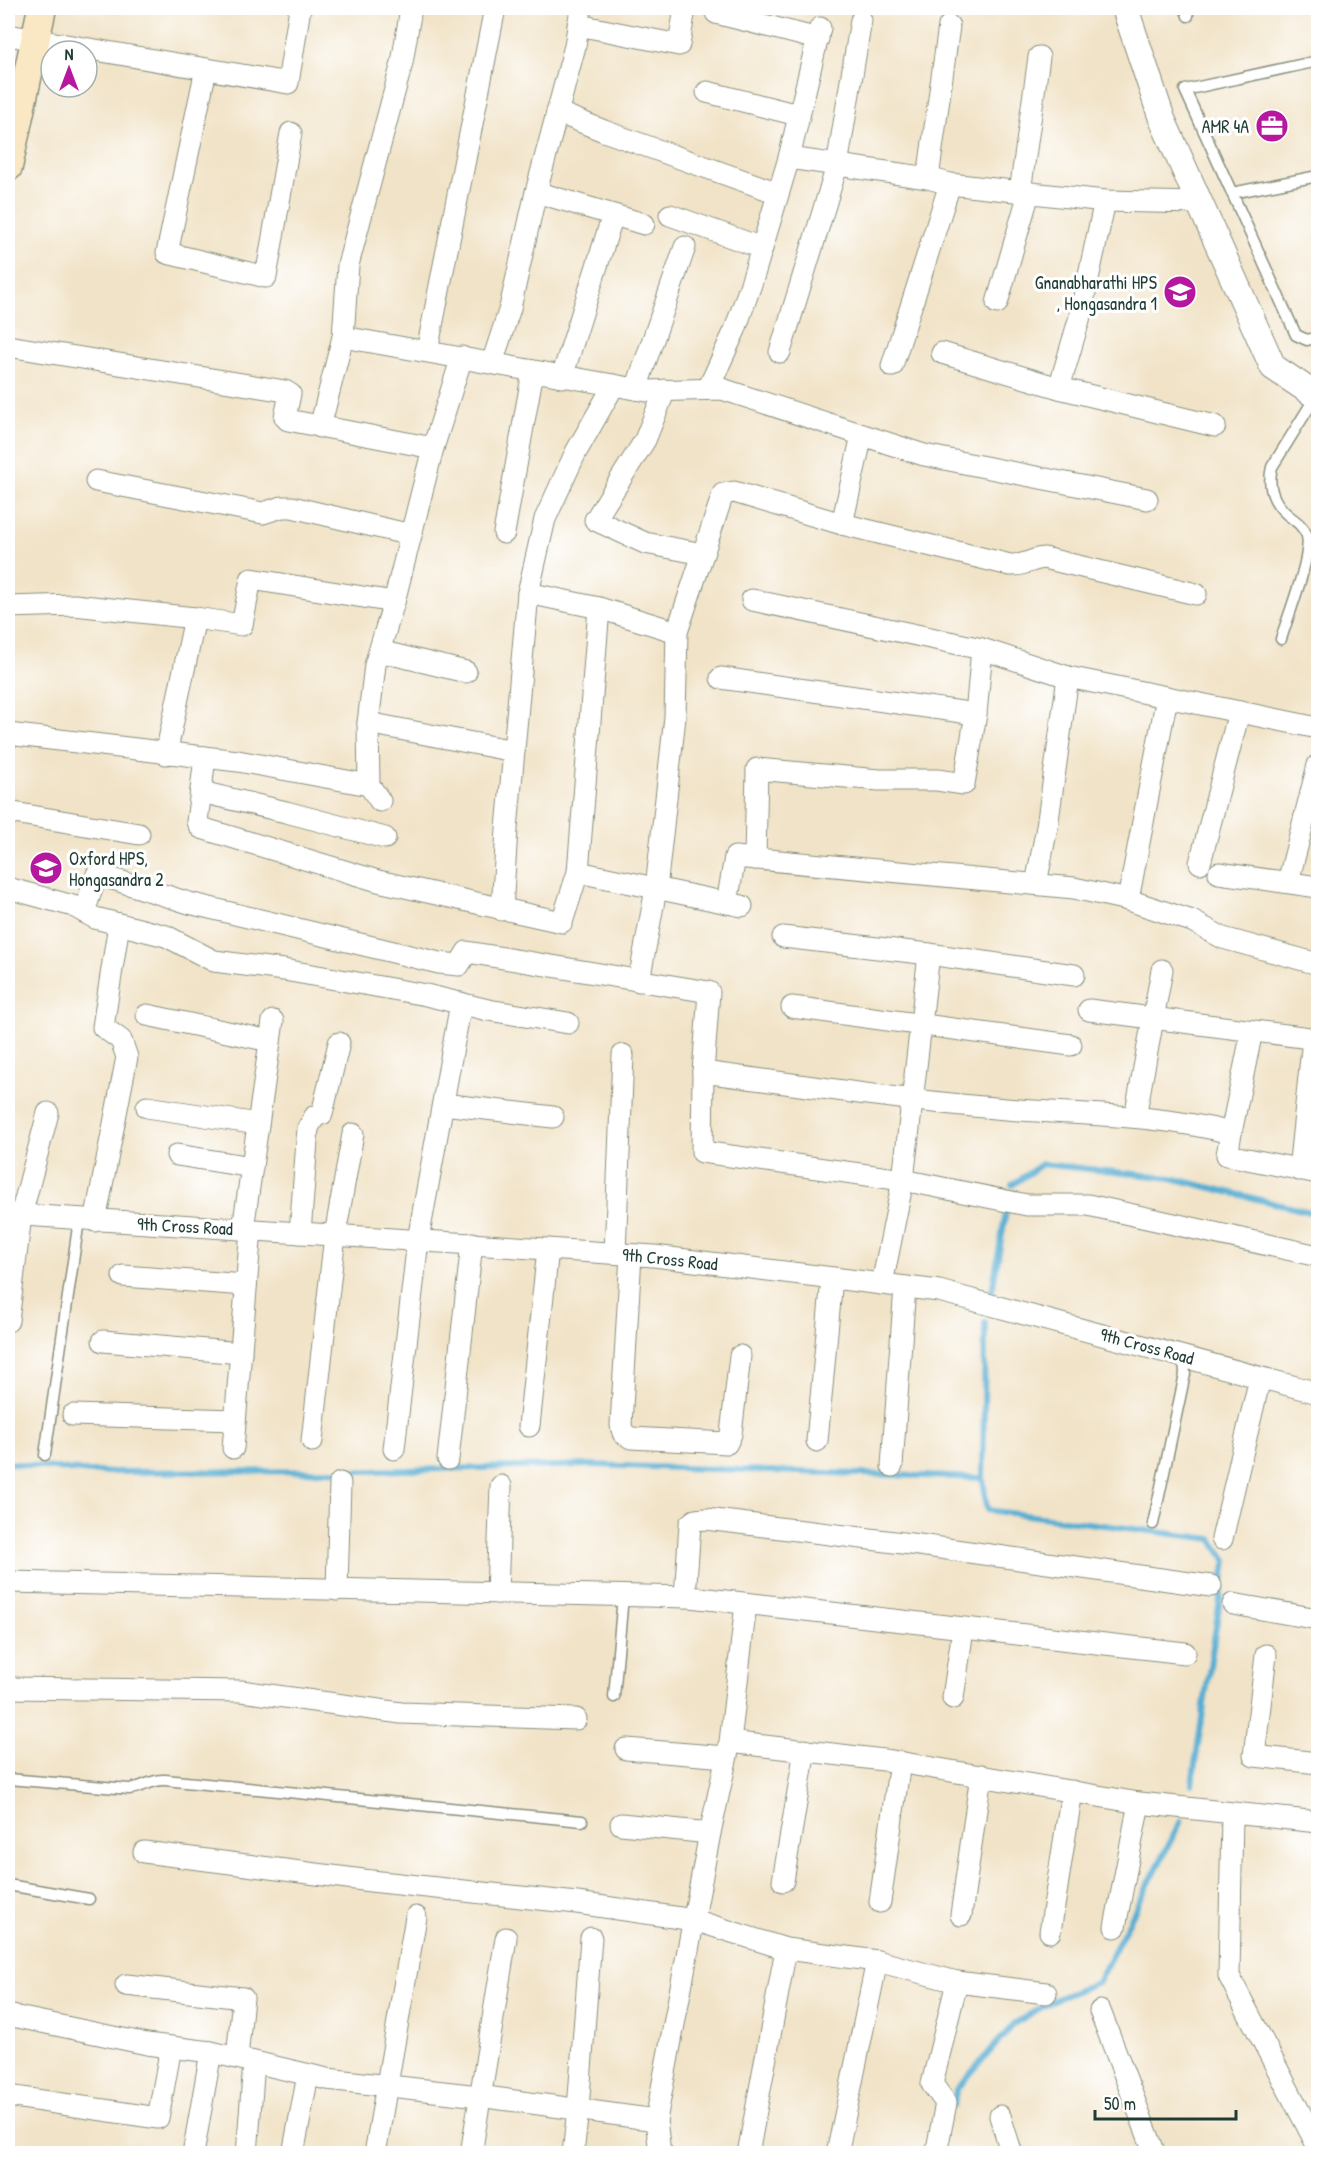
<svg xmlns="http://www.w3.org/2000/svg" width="1326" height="2161" viewBox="0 0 1326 2161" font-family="'Patrick Hand',sans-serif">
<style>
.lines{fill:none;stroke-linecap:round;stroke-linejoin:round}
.stream{stroke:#56aed3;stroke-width:6}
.service-casing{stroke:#88907e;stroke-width:13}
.minor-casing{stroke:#88907e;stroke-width:23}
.tertiary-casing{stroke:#88907e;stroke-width:28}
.secondary-casing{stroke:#88907e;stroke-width:31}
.service{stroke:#fff;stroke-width:10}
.minor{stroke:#fff;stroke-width:21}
.tertiary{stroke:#fff;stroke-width:26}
.secondary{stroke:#fae7c3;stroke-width:28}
.labels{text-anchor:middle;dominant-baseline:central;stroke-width:6;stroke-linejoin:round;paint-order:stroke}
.poi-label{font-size:18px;fill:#1f3d34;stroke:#fff;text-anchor:end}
.street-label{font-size:18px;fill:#1f3d34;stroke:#fff}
</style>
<rect width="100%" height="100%" fill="#fff"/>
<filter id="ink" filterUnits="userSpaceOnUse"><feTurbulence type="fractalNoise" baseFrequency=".0167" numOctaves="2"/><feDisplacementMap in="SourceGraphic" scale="12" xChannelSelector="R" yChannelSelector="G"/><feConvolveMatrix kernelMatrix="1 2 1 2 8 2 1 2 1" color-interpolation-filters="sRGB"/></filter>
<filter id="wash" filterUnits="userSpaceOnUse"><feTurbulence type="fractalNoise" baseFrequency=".008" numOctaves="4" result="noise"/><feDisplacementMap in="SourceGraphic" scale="24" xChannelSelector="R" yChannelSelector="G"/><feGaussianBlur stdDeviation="1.35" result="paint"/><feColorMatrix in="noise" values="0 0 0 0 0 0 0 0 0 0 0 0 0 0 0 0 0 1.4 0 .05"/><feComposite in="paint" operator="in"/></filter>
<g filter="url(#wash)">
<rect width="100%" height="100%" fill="#f1e3c7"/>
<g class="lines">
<!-- stream -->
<g class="stream">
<polyline points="1012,1185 1042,1164 1171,1178 1314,1213 1318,1209"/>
<polyline points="992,1291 1006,1212"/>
<polyline points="985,1322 983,1478 987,1510 1212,1539 1226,1561 1192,1784"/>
<polyline points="8,1463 90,1472 367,1471 590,1465 983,1478"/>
<polyline points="954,2106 956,2090 1015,2023 1054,2000 1098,1982 1181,1821"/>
</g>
</g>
</g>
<g filter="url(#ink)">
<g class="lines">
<!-- service casing -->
<g class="service-casing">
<g id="service">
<polyline points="1185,8 1188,16"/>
<polyline points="1318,176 1232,193 1296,335 1307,340 1318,337"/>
<polyline points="1232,193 1185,90 1318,61"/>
<path d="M1281,639C1288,616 1312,556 1307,536C1304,527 1297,522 1289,516C1273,503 1267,487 1272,467L1316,396"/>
<polyline points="45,1455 79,1220"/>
<polyline points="1153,1524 1185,1374 1184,1356"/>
<polyline points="614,1697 623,1596"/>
<path d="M8,1779L129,1789C143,1788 151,1779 165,1780L582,1821"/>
<polyline points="8,1885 89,1899"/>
</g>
</g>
<!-- minor casing -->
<g class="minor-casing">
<g id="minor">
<polyline points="716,13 818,39"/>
<polyline points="578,25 679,45 685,8"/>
<polyline points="8,35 288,83 300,8"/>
<polyline points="206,69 167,253 266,277 291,133"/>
<polyline points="707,92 798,115"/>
<polyline points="557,112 604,131 778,193"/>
<polyline points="789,158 928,178 950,184 1105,201 1199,203"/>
<polyline points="928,178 949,26"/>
<polyline points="536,192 644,224"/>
<polyline points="1020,192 1039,57"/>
<polyline points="670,215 762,248"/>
<polyline points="997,303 1029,193"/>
<polyline points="343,337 647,391 722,389 924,455 1147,499"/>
<polyline points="8,346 285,391 290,394 285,417 288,420 433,448"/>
<polyline points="427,351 495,8"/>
<polyline points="780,352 837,166 861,20"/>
<polyline points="942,353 1059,388 1215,426"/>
<polyline points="492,363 510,308 536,192 575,46 581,8"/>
<polyline points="892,366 950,184"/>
<polyline points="562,377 613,215"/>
<polyline points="1059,388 1079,320 1105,201"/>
<polyline points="636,389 685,247"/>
<polyline points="708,389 735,330 752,281 789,158 820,28"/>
<polyline points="665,390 645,440 595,520 645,543 703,554"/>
<polyline points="320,427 343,337 348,265 402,63 411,8"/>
<polyline points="96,481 263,513 282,507 292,507 411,535"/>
<polyline points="842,524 862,435"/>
<polyline points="504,533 533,371"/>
<polyline points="528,593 599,608 677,632"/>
<polyline points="752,600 982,649 1068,677 1318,728"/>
<polyline points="8,607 74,605 195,618 242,625 251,579 394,602"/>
<polyline points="379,651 466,672"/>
<polyline points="721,678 976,714 982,649"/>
<polyline points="368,723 514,751"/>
<polyline points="8,734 238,761 369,785"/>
<polyline points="166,754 195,618"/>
<polyline points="205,757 197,822 201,828 378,881 562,922 578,872 599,608"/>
<polyline points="201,792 286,812 385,838"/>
<polyline points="380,801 369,785 368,723 375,665 394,602 433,448 462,357"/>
<polyline points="8,812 139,834"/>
<polyline points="755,859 757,769 879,780 937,780 964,784 976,714"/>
<polyline points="1200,863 1239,712"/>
<polyline points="578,872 742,906"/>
<polyline points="1219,873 1318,887"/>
<polyline points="1288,882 1318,765"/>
<polyline points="1036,884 1047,827 1068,677"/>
<polyline points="8,888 73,906 95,918 166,936 214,961 284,970 426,995 488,1010 568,1023"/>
<polyline points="1128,900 1167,697"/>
<polyline points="727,903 735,857 1074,888 1128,900 1192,921 1223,938 1318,964"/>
<polyline points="502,910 507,829 528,593 545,519 576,452 614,385"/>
<polyline points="84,912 97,874 189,903 439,963 459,965 467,952 709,992 703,1072 702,1152 903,1180 1027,1205 1088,1205 1318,1256"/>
<polyline points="783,937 929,954 1074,975"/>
<path d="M639,981L656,889L675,717L677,632L723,494L734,492L842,524L1010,565C1025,566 1031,559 1044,558L1196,594"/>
<polyline points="792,1007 1071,1045"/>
<polyline points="1089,1010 1318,1039"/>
<polyline points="147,1015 270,1041"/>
<path d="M703,1072C804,1085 905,1101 1006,1109C1081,1115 1158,1114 1231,1133L1227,1155L1318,1173"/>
<polyline points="443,1104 553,1117"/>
<polyline points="147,1107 258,1124"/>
<polyline points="1135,1117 1162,970"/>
<polyline points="1231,1133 1252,1031"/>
<polyline points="177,1155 252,1167"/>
<polyline points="1299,1170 1313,1039"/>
<polyline points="8,1214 654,1256 939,1291 1318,1393"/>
<polyline points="95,1221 127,1057 121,1040 103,1027 119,924"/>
<polyline points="243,1229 273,1021"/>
<polyline points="300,1233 308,1128 315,1116 322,1114 339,1043"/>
<polyline points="615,1253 623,1055"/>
<polyline points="631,1255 621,1425 623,1433 631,1438 727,1443 731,1434 740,1356"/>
<polyline points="123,1276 246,1285"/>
<polyline points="882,1284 903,1180 929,954"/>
<polyline points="8,1321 21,1215 48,1113"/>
<polyline points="103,1341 241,1353"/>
<polyline points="73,1415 235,1420"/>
<polyline points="529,1426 548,1249"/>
<polyline points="312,1441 335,1235 353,1134"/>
<polyline points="817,1441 832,1278"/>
<polyline points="233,1448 251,1229"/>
<polyline points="394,1449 418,1240 461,1003"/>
<polyline points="448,1459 472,1243"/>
<polyline points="892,1466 905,1287"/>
<polyline points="1222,1539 1260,1378"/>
<polyline points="8,1582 690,1597 1185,1653"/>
<polyline points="337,1590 340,1483"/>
<polyline points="497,1593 501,1486"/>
<polyline points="685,1597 690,1524 695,1520 706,1519 919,1545 1211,1586"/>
<polyline points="1233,1604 1318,1619"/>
<polyline points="1266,1655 1254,1756 1318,1763"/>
<polyline points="8,1688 241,1691 401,1713 576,1719"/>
<polyline points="953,1698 963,1629"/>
<polyline points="730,1742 892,1761 1139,1803 1318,1822"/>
<polyline points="626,1749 726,1757"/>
<polyline points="1232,1814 1229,1976 1318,2147"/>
<polyline points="621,1824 710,1833"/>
<polyline points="144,1852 371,1881 577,1903 694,1920 786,1949 877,1961 957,1982 1046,1993"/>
<polyline points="783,1881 805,1750"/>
<polyline points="880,1902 900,1762"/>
<polyline points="961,1915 981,1775"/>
<polyline points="1115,1927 1139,1803"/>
<polyline points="1050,1932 1072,1791"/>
<polyline points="126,1985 243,1998 237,2058"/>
<polyline points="1100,2011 1155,2154"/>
<polyline points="8,2015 147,2044 211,2052 327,2079 479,2096 656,2120"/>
<polyline points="8,2096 158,2118 171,2047"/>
<polyline points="1000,2116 1012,2154"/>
<polyline points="193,2154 211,2052"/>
<polyline points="247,2154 254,2062"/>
<polyline points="293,2154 308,2075"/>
<polyline points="375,2154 416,1917"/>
<polyline points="471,2154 506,1938"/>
<polyline points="573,2154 578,2109 591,1938"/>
<polyline points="663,2154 660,2153 656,2120 710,1833 730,1742 746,1604"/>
<polyline points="748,2154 786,1949"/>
<polyline points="837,2154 877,1961"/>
<polyline points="936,2154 946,2103 932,2084 957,1982"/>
</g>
</g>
<!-- tertiary casing -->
<g class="tertiary-casing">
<polyline id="tertiary" points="1125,8 1162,119 1273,367 1318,397"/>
</g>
<!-- secondary casing -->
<g class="secondary-casing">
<polyline id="secondary" points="8,167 42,8"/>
</g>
<!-- service -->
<use href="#service" class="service"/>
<!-- minor -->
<use href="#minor" class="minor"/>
<!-- tertiary -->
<use href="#tertiary" class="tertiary"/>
<!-- secondary -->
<use href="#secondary" class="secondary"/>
</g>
</g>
<!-- icons -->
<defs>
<g id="office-disc" transform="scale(1.725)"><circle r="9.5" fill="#b5179e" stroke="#fff"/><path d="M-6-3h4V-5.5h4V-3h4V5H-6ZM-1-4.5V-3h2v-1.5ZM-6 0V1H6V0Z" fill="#fff"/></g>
<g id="school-disc" transform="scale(1.725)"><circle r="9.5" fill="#b5179e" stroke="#fff"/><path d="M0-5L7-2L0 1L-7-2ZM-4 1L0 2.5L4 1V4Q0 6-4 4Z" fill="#fff"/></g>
</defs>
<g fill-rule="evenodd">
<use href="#office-disc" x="1272" y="126"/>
<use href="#school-disc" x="1180" y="292"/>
<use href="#school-disc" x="46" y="868"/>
</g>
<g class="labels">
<!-- poi labels -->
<g class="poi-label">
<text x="1249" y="126">AMR 4A</text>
<text x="1157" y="282">Gnanabharathi HPS<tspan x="1157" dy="21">, Hongasandra 1</tspan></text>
<text x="69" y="858" text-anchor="start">Oxford HPS,<tspan x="69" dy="21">Hongasandra 2</tspan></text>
</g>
<!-- street labels -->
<g class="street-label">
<text transform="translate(185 1226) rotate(3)">9th Cross Road</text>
<text transform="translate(670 1259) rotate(6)">9th Cross Road</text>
<text transform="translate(1147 1346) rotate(15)">9th Cross Road</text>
</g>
</g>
<!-- margin -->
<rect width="1326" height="2161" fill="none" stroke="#fff" stroke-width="30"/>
<!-- north arrow -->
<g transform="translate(69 69)"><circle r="28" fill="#ffffff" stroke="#a5b1ae" stroke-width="1.5"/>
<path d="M0-4.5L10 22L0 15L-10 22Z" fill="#b5179e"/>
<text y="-9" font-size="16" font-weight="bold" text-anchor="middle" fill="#1f3d34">N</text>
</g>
<!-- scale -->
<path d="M1095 2110v9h141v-9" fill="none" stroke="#1f3d34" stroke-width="3"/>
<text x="1104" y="2110" font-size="18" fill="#1f3d34" stroke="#ffffff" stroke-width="4.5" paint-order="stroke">50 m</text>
</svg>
